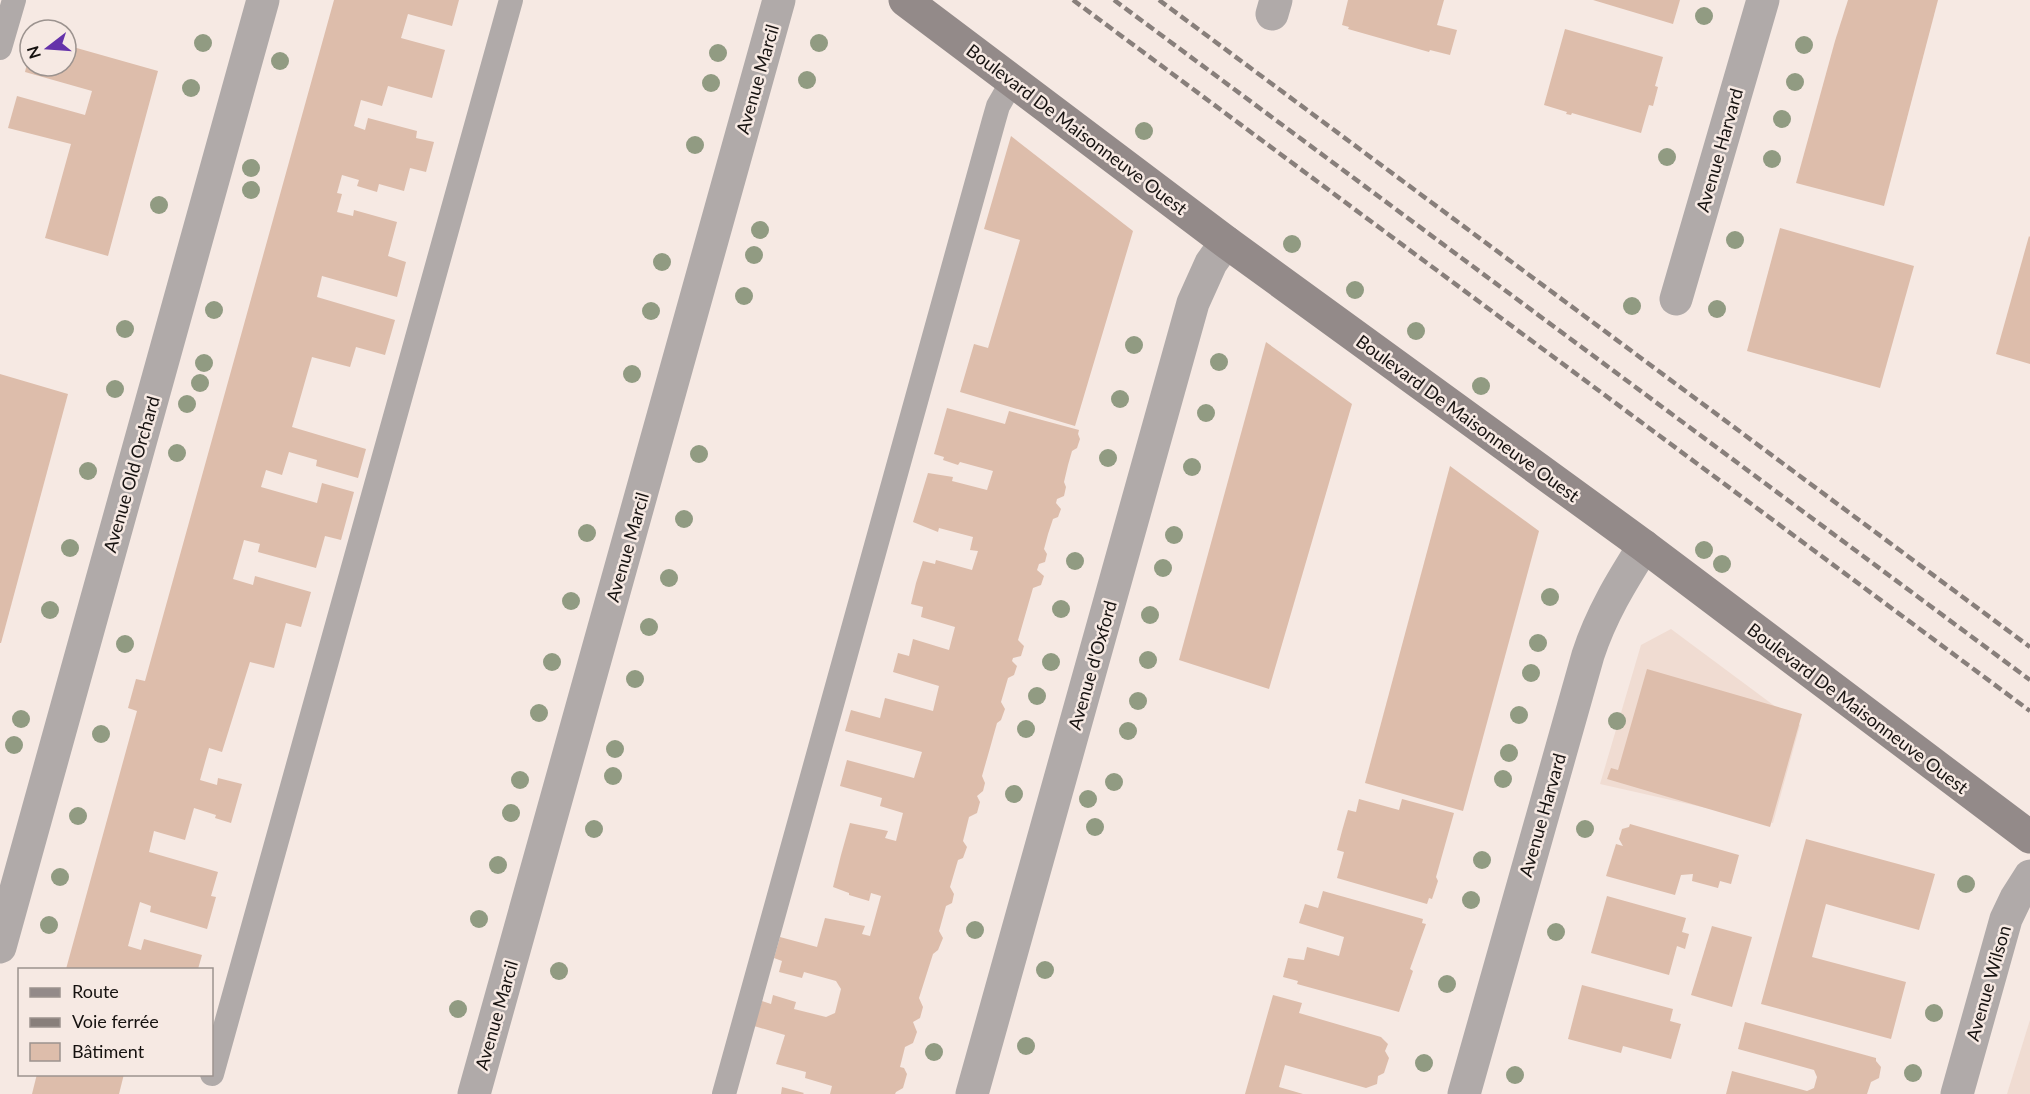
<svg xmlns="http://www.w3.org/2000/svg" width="2030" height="1094" viewBox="0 0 2030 1094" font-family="Lato,sans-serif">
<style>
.built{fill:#f0dcd2}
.building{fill:#ddbdab}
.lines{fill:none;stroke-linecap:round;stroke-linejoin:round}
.lane{stroke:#b0aaa9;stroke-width:24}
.street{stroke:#b0aaa9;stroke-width:33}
.secondary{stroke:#938a89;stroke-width:33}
.rail{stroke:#887f7b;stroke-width:4.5;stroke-dasharray:9 4.5;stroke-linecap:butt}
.tree{fill:#919b82}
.labels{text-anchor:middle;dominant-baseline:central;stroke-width:5;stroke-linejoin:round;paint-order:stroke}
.street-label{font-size:18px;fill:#161210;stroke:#f6e9e3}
</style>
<rect width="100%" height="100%" fill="#f6e9e3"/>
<!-- built -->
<g class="built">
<polygon points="1671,629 1800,725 1773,823 1600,784 1641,645"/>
<polygon points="2030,1020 2030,1094 2007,1094"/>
</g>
<!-- building -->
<g class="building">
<polygon points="334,0 459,0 452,26 408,14 401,38 445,50 432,98 388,86 382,106 361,100 354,126 365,130 368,118 417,131 416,138 434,142 426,172 410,168 404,191 379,184 377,192 357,186 359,180 342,175 337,193 342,194 337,212 353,216 354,210 397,222 388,256 406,262 397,297 322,276 317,297 395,320 385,355 356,347 350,367 312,357 292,427 366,449 358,478 316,466 317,460 289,452 282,475 266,470 261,487 317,503 322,483 354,492 341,540 325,536 316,568 258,552 260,544 244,540 233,579 253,585 255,576 311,592 301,627 286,623 274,668 250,662 222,752 209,748 200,780 217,785 218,778 242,784 231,823 215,818 216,815 194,808 185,840 154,831 149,852 218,872 211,896 216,897 207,929 150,912 151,906 140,902 128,946 141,950 144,939 202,955 198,969 66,969 137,711 128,708 136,679 145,681"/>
<polygon points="1348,0 1444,0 1437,25 1457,30 1450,55 1430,50 1429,52 1348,29 1349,27 1342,25"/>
<polygon points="1593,0 1680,0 1673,24"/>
<polygon points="1848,0 1938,0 1884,206 1796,183 1835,41"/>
<polygon points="1565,29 1663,57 1655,86 1658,87 1653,106 1649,105 1641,133 1572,113 1571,115 1566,114 1567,112 1544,105"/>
<polygon points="66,45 158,71 108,256 45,238 71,144 8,128 17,96 85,115 92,91 25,72 29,55 30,66 66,66"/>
<polygon points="1011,136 1133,231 1075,426 960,392 974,344 988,348 1020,240 984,229"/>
<polygon points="1780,228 1914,266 1880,388 1747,351"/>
<polygon points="2029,236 2030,237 2030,364 1996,354"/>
<polygon points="1266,342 1352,404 1269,689 1179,660"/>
<polygon points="0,374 68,394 1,643 0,643"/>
<polygon points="947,408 1005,424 1009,411 1079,430 1078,434 1080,439 1077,448 1072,451 1068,465 1064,482 1066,487 1064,496 1057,499 1056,503 1061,509 1058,517 1053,519 1048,534 1044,549 1047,554 1045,562 1039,564 1037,570 1044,576 1041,585 1033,588 1018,640 1024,646 1021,656 1013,658 1012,661 1017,666 1014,675 1008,678 1001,702 1005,709 1001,720 997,723 990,748 982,776 985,783 983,791 977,796 980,802 977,813 969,817 963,841 967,847 963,858 958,860 950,887 954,894 952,903 946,906 939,931 943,938 938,950 933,954 919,998 923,1007 920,1018 913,1022 917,1032 913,1043 905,1047 900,1067 904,1068 907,1074 903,1088 896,1092 895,1094 830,1094 832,1086 805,1078 806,1072 776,1064 785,1035 754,1026 762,1001 771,1004 773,995 796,1002 794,1009 826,1017 835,1013 841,989 836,981 804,972 802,978 779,972 782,961 774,958 780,937 817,947 825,918 865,926 862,934 870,936 881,896 871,893 869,901 849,895 849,893 833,887 841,855 850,823 888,831 885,838 896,841 903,813 880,806 882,798 840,786 847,760 914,778 922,752 845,731 851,710 880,718 885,698 933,711 939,686 893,672 898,653 909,656 913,639 949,650 955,627 921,617 923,607 911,604 916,583 923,561 935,564 936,560 972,570 978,551 970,550 973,537 939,528 938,532 913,522 928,473 953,477 952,481 987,490 993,471 960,462 958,465 943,460 944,457 934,454"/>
<polygon points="1450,466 1539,531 1463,811 1365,783"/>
<polygon points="1647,669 1802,714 1770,827 1607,779 1611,768 1618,770"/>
<polygon points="1359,799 1399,810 1402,799 1454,813 1436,877 1438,881 1432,899 1429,898 1427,904 1337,878 1344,852 1337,850 1342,831 1348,810 1356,812"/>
<polygon points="1630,824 1739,855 1731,884 1720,881 1718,888 1692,881 1693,874 1681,875 1675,895 1606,876 1616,844 1623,846 1619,839 1622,829 1629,827"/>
<polygon points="1806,839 1935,874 1919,930 1826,904 1812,957 1906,982 1891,1039 1761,1004"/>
<polygon points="1323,891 1423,919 1422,923 1426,924 1411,966 1410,969 1413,971 1399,1012 1297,984 1298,981 1283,977 1288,958 1304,960 1307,947 1339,956 1344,937 1299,923 1305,904 1318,908"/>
<polygon points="1607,896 1686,918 1682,932 1689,934 1685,949 1677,946 1669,975 1591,953"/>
<polygon points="1712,926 1752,937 1732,1007 1691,995"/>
<polygon points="1582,985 1673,1009 1670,1021 1681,1024 1671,1059 1623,1046 1621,1053 1568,1039"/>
<polygon points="1273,995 1302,1003 1299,1013 1381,1037 1388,1044 1385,1051 1389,1058 1384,1073 1378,1076 1377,1084 1366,1088 1285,1065 1279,1087 1303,1094 1245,1094"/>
<polygon points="1745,1022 1876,1058 1876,1061 1881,1067 1879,1078 1871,1082 1867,1094 1726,1094 1732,1071 1807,1091 1814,1088 1817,1077 1814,1070 1738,1049"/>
<polygon points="37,1074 124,1074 119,1094 32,1094"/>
<polygon points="782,1087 804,1093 803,1094 781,1094"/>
</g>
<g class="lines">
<!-- lane -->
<g class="lane">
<polyline points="0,48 14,0"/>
<polyline points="212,1074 511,0"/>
<polyline points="724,1094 994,120 998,106 1013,80"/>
</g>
<!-- street -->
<g class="street">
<polyline points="1272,14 1276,0"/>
<polyline points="1676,299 1763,0"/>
<polyline points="0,947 263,0"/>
<polyline points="474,1094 779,0"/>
<polyline points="972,1094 1193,303 1211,263 1226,242"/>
<path d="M1464,1094L1588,655C1601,615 1621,582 1644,546"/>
<polyline points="1957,1094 2006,919 2016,898 2030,876"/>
</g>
<!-- secondary -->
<polyline class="secondary" points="905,0 1226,242 1644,546 2030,837"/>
<!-- rail -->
<g class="rail">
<polyline points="1073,0 2030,711"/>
<polyline points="1114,0 2030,680"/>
<polyline points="1159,0 2030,647"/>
</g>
</g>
<!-- trees -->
<g class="tree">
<circle cx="1704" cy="16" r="9"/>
<circle cx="203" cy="43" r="9"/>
<circle cx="819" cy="43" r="9"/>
<circle cx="1804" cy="45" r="9"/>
<circle cx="718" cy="53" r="9"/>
<circle cx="280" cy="61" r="9"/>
<circle cx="807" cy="80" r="9"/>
<circle cx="1795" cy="82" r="9"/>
<circle cx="711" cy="83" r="9"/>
<circle cx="191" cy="88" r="9"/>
<circle cx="1782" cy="119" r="9"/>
<circle cx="1144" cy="131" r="9"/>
<circle cx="695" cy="145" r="9"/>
<circle cx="1667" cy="157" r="9"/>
<circle cx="1772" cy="159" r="9"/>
<circle cx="251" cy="168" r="9"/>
<circle cx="251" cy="190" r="9"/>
<circle cx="159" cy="205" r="9"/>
<circle cx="760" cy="230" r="9"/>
<circle cx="1735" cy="240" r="9"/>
<circle cx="1292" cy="244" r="9"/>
<circle cx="754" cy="255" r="9"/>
<circle cx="662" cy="262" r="9"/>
<circle cx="1355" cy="290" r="9"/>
<circle cx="744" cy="296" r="9"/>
<circle cx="1632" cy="306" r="9"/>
<circle cx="1717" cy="309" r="9"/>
<circle cx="214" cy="310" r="9"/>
<circle cx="651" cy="311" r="9"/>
<circle cx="125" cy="329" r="9"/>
<circle cx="1416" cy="331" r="9"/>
<circle cx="1134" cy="345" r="9"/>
<circle cx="1219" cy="362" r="9"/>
<circle cx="204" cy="363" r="9"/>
<circle cx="632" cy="374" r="9"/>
<circle cx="200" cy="383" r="9"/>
<circle cx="1481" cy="386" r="9"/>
<circle cx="115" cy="389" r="9"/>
<circle cx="1120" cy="399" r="9"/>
<circle cx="187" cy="404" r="9"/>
<circle cx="1206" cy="413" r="9"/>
<circle cx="177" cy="453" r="9"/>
<circle cx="699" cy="454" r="9"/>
<circle cx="1108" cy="458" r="9"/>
<circle cx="1192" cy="467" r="9"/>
<circle cx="88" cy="471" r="9"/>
<circle cx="684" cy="519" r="9"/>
<circle cx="587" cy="533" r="9"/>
<circle cx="1174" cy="535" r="9"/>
<circle cx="70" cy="548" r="9"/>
<circle cx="1704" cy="550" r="9"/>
<circle cx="1075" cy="561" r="9"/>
<circle cx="1722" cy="564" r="9"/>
<circle cx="1163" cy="568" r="9"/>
<circle cx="669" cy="578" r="9"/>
<circle cx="1550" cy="597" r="9"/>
<circle cx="571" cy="601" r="9"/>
<circle cx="1061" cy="609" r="9"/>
<circle cx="50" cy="610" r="9"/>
<circle cx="1150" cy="615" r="9"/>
<circle cx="649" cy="627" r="9"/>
<circle cx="1538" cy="643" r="9"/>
<circle cx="125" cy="644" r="9"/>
<circle cx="1148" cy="660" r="9"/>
<circle cx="552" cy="662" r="9"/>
<circle cx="1051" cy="662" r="9"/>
<circle cx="1531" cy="673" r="9"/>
<circle cx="635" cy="679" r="9"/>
<circle cx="1037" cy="696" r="9"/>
<circle cx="1138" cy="701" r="9"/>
<circle cx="539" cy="713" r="9"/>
<circle cx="1519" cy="715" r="9"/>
<circle cx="21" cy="719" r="9"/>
<circle cx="1617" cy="721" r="9"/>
<circle cx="1026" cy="729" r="9"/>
<circle cx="1128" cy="731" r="9"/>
<circle cx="101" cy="734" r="9"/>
<circle cx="14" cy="745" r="9"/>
<circle cx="615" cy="749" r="9"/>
<circle cx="1509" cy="753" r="9"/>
<circle cx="613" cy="776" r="9"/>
<circle cx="1503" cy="779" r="9"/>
<circle cx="520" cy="780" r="9"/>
<circle cx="1114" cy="782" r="9"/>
<circle cx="1014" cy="794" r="9"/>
<circle cx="1088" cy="799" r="9"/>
<circle cx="511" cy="813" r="9"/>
<circle cx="78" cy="816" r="9"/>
<circle cx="1095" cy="827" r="9"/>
<circle cx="594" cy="829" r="9"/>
<circle cx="1585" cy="829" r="9"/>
<circle cx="1482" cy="860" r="9"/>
<circle cx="498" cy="865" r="9"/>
<circle cx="60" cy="877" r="9"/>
<circle cx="1966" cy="884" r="9"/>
<circle cx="1471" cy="900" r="9"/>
<circle cx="479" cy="919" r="9"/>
<circle cx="49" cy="925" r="9"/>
<circle cx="975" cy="930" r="9"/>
<circle cx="1556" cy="932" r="9"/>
<circle cx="1045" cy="970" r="9"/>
<circle cx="559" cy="971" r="9"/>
<circle cx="1447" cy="984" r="9"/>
<circle cx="458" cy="1009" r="9"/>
<circle cx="1934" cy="1013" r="9"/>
<circle cx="1026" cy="1046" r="9"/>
<circle cx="934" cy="1052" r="9"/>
<circle cx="1424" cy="1063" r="9"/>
<circle cx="1913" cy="1073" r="9"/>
<circle cx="1515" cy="1075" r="9"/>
</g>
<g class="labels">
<!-- street labels -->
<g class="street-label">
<text transform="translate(757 79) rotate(-74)">Avenue Marcil</text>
<text transform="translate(1077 129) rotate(37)">Boulevard De Maisonneuve Ouest</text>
<text transform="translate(1719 150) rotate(-74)">Avenue Harvard</text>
<text transform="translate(1468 418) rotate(36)">Boulevard De Maisonneuve Ouest</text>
<text transform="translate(131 474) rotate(-74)">Avenue Old Orchard</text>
<text transform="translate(627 547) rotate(-74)">Avenue Marcil</text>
<text transform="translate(1092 665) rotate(-74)">Avenue d'Oxford</text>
<text transform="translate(1858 708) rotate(37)">Boulevard De Maisonneuve Ouest</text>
<text transform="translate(1542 815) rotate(-74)">Avenue Harvard</text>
<text transform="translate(1988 983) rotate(-74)">Avenue Wilson</text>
<text transform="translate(496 1015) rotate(-74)">Avenue Marcil</text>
</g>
</g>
<!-- legend -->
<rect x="18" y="968" width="195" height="108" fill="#f6e9e3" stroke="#9c938f" stroke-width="1.5"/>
<rect x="30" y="988" width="30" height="9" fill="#938a89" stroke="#9c938f" stroke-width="1.5"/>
<text x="72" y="998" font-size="18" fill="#161210">Route</text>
<rect x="30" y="1018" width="30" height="9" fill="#887f7b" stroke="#9c938f" stroke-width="1.5"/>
<text x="72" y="1028" font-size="18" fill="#161210">Voie ferrée</text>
<rect x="30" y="1043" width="30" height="18" fill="#ddbdab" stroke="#9c938f" stroke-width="1.5"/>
<text x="72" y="1058" font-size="18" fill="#161210">Bâtiment</text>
<!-- north arrow -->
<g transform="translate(48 48) rotate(253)"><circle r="28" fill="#f6e9e3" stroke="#9c938f" stroke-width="1.5"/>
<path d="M0-4.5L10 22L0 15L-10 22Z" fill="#6532aa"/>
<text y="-9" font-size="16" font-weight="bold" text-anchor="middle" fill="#161210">N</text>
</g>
</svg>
